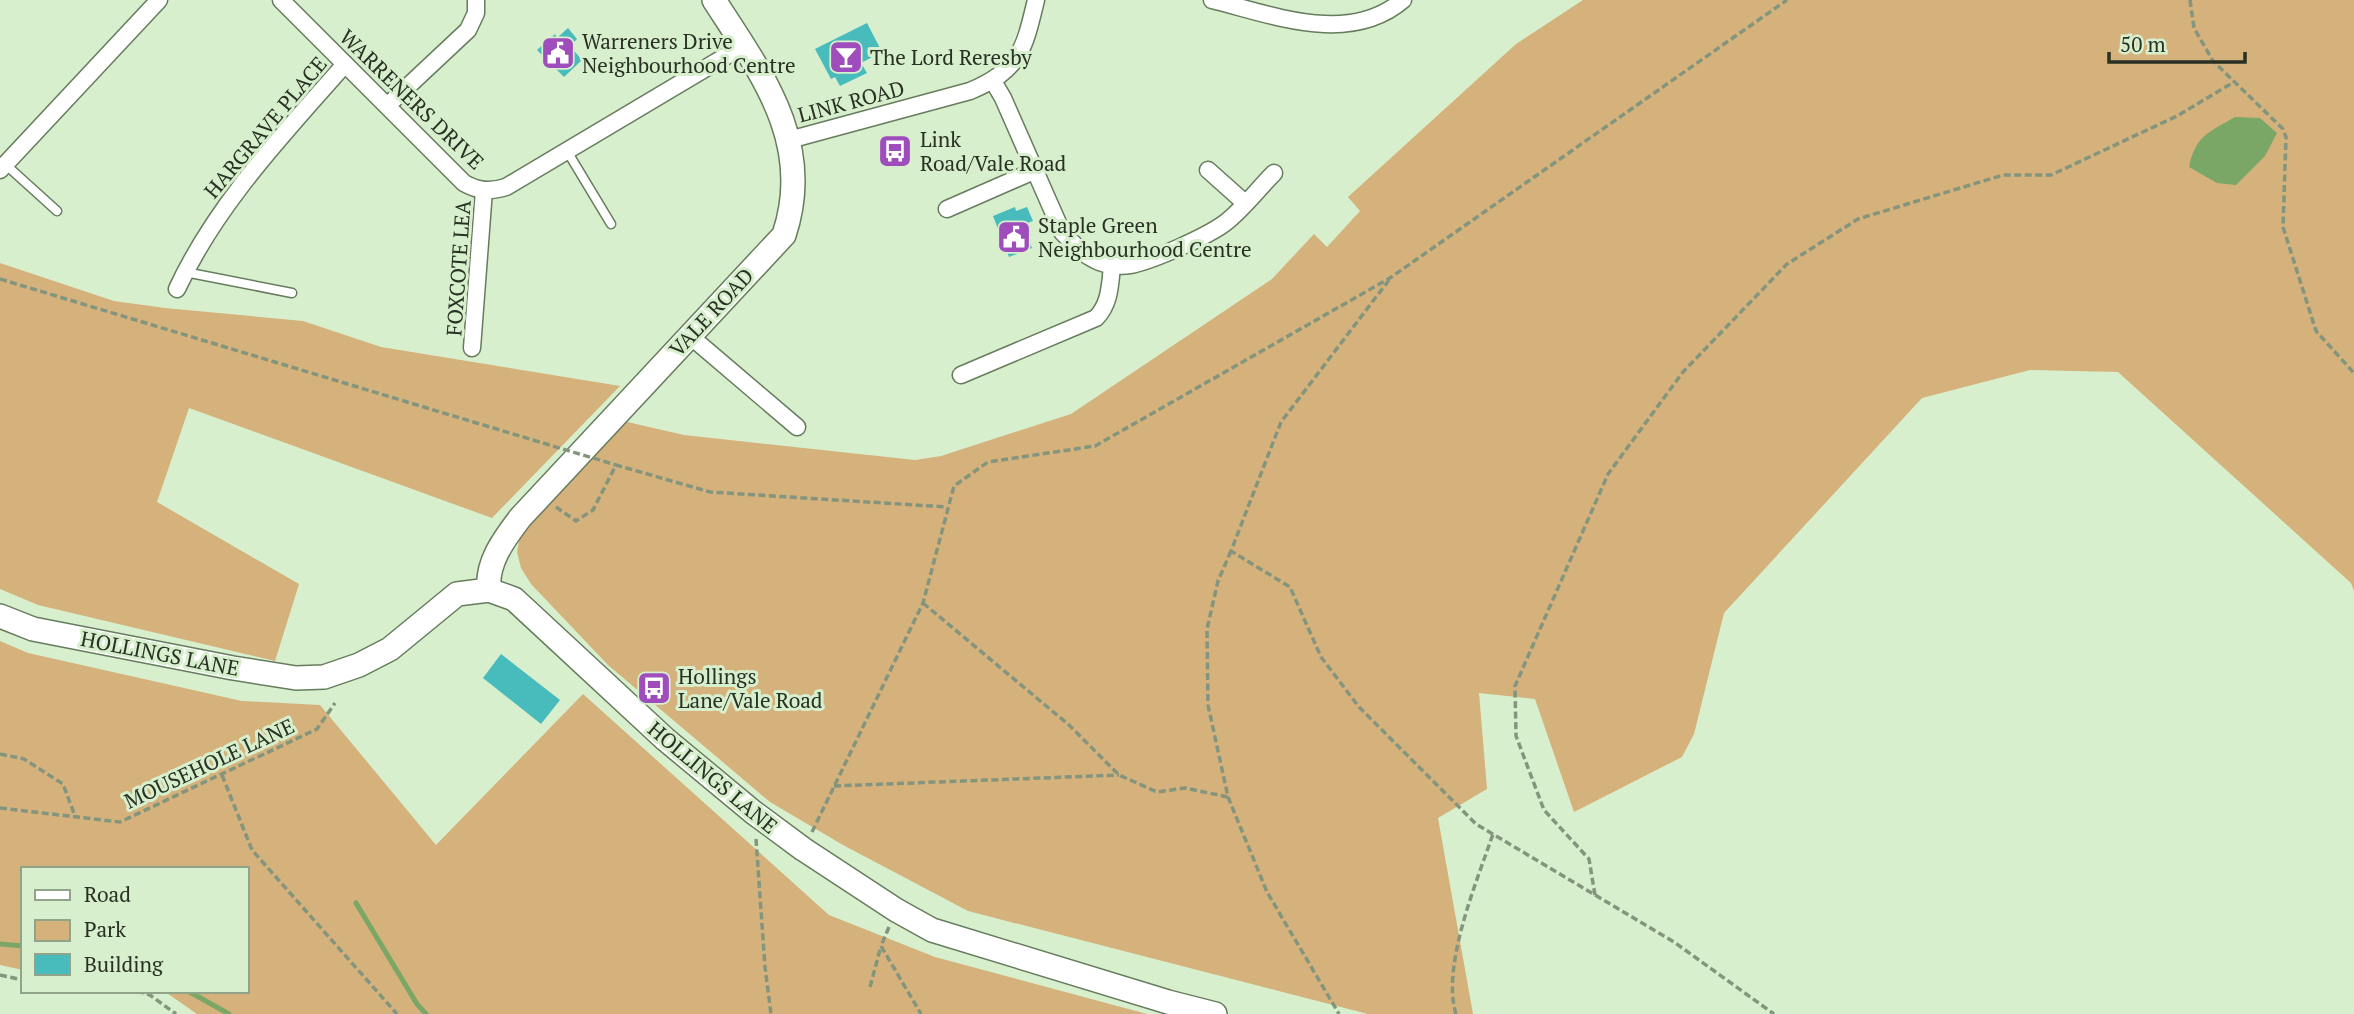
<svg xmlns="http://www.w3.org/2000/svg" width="2354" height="1014" viewBox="0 0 2354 1014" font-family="'PT Serif',serif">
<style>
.green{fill:#d5b17c}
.water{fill:#7aa666}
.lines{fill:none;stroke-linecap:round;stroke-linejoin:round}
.stream{stroke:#7aa666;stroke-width:5}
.building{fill:#48bbbc}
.lane-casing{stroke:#677c5e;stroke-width:11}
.street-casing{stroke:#677c5e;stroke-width:19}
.secondary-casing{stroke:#677c5e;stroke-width:26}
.path{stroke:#84957d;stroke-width:3.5;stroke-dasharray:7 3.5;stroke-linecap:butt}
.lane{stroke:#fff;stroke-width:8}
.street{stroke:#fff;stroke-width:16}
.secondary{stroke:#fff;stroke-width:23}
.path-bridge{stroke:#84957d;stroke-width:3.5;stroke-dasharray:7 3.5;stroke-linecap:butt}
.labels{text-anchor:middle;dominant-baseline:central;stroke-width:6;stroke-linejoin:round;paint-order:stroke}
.poi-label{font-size:21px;fill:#283124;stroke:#d7efcc;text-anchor:start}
.street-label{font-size:21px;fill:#283124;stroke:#d7efcc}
</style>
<rect width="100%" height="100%" fill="#d7efcc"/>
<!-- green -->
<g class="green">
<polygon points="1583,0 2354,0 2354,591 2351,583 2118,372 2030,370 1922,398 1724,613 1694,734 1682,757 1574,812 1535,699 1479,693 1487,789 1438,818 1473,1014 1368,1014 968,911 843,845 770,802 608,665 531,584 521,568 517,552 520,536 531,520 623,421 684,435 915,460 941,456 1071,414 1272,279 1314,234 1327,247 1360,211 1348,197 1516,44"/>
<polygon points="0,263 114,301 165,308 303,321 381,347 620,386 492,518 189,408 157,502 299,584 275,661 38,605 0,589"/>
<polygon points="0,641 28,653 242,701 320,705 436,845 583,694 829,915 935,957 1147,1014 197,1014 164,991 247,991 247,869 23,869 23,970 0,965"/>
</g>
<!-- water -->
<path class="water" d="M2235,117L2260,118L2277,133L2265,156L2236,185L2217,183L2189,167C2196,135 2208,133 2235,117Z"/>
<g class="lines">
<!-- stream -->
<g class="stream">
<polyline points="356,903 417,1004 426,1014"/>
<polyline points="0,944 23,946"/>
<polyline points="188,991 229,1014"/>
</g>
</g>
<!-- building -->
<g class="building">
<polygon points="867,23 882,52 861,63 867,73 840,86 835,77 831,79 815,49"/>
<polygon points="568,28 577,39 570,46 582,60 564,77 537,50 555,34 557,38"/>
<polygon points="1015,207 1016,211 1027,207 1033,221 1022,225 1032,248 1009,257 993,216"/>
<polygon points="501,654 560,700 541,724 483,678"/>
</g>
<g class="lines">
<!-- lane casing -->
<g class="lane-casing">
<g id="lane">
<polyline points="567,151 611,224"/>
<polyline points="5,164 57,211"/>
<polyline points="185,272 292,293"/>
</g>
</g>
<!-- street casing -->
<g class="street-casing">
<g id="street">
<path d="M281,0L464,183C478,191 490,192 506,187L743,46"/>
<path d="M1212,0C1273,15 1349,46 1403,0"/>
<path d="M993,81L1003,98L1062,232C1072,242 1082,254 1095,260C1105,265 1120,267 1131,265C1154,260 1206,237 1225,223C1243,209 1258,189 1274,173"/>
<polyline points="388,105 468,30 476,13 476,0"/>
<path d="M789,140L970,91C1020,70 1024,50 1036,0"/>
<polyline points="0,170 159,0"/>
<polyline points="1208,170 1245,203"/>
<polyline points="947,209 1036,170"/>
<path d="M177,289C217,203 283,135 345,64"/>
<polyline points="689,335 797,427"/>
<polyline points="472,348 484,190"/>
<path d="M961,375L1096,318C1110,304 1110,285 1112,266"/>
</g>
</g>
<!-- secondary casing -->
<g class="secondary-casing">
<g id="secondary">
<path d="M489,590C486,562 505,538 520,518L784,235C815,143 761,73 714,0"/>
<polyline points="0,616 33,629 233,668 296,678 324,677 359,665 390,649 457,594 489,590 514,599 665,739 753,812 803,849 896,910 932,930 1168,1002 1215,1014"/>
</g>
</g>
<!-- path -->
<g class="path">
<polyline points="2190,0 2194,28 2213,61 2283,129 2286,137 2283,227 2316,331 2354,373"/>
<polyline points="0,279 533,440"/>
<polyline points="1389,280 1281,422 1231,551 1290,587 1321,657 1359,707 1476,824 1674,942 1774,1014"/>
<polyline points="556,507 576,521 593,510 616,465 710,492 947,507"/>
<polyline points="1231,551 1218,581 1207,629 1208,705 1228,797 1267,892 1339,1014"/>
<polyline points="923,603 1069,725 1119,775 1157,792 1185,788 1228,797"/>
<polyline points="0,754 24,759 63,784 75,816"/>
<polyline points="222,775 252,850 397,1014"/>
<polyline points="834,786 1119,775"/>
<polyline points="0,808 120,822 317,729 335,703"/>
<polyline points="812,832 923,603 954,486 988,462 1095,446 1390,278 1787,0"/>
<polyline points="756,839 765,967 771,1014"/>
<polyline points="1595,895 1589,859 1544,810 1516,736 1515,686 1608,474 1683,372 1787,264 1858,219 2003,175 2051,175 2177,116 2234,82"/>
<polyline points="889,927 881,946 921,1014"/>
<polyline points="0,975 23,980"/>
<polyline points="870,987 881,946"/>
<polyline points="137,991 150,995 176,1014"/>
<path d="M1456,1014C1441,966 1477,881 1493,834"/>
</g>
<!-- lane -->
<use href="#lane" class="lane"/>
<!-- street -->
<use href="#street" class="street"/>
<!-- secondary -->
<use href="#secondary" class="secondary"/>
<!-- path-bridge -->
<polyline class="path-bridge" points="533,440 616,465"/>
</g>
<!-- icons -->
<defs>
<g id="civic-square" transform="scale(1.75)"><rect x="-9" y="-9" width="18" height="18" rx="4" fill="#9f4dbc" stroke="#d7efcc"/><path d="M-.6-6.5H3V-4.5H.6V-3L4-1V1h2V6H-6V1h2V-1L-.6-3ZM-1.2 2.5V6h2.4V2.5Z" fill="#fff"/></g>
<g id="bar-square" transform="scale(1.75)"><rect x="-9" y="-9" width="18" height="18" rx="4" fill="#9f4dbc" stroke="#d7efcc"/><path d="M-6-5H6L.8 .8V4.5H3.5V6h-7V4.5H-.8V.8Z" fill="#fff"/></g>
<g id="bus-square" transform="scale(1.75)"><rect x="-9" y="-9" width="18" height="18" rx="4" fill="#9f4dbc" stroke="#d7efcc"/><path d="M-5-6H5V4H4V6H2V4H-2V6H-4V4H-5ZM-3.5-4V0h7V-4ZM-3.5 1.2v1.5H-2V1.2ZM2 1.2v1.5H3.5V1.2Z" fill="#fff"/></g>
</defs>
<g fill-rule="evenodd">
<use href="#civic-square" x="558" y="53"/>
<use href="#bar-square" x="846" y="57"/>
<use href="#bus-square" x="895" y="151"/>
<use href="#civic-square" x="1014" y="237"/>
<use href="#bus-square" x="654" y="688"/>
</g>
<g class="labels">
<!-- poi labels -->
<g class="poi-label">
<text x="582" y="41">Warreners Drive<tspan x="582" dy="24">Neighbourhood Centre</tspan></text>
<text x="870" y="57">The Lord Reresby</text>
<text x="920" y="139">Link<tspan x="920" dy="24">Road/Vale Road</tspan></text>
<text x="1038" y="225">Staple Green<tspan x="1038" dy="24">Neighbourhood Centre</tspan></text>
<text x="678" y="676">Hollings<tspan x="678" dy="24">Lane/Vale Road</tspan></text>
</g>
<!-- street labels -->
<g class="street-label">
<text transform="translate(412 99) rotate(44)">WARRENERS DRIVE</text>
<text transform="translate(851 101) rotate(-15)">LINK ROAD</text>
<text transform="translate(265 127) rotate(-50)">HARGRAVE PLACE</text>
<text transform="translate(458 268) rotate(-86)">FOXCOTE LEA</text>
<text transform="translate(711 312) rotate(-47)">VALE ROAD</text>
<text transform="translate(160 653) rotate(11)">HOLLINGS LANE</text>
<text transform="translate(209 763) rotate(-25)">MOUSEHOLE LANE</text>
<text transform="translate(713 777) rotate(40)">HOLLINGS LANE</text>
</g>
</g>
<!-- legend -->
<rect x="21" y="867" width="228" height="126" fill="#d7efcc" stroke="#91a389" stroke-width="2"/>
<rect x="35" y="890" width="35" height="10" fill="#ffffff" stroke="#91a389" stroke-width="2"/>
<text x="84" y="902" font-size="21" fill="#283124">Road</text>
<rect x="35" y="920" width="35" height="21" fill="#d5b17c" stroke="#91a389" stroke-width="2"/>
<text x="84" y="937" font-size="21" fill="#283124">Park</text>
<rect x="35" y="954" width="35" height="21" fill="#48bbbc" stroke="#91a389" stroke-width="2"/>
<text x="84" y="972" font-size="21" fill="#283124">Building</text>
<!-- scale -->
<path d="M2109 52v10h136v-10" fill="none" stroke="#283124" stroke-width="3.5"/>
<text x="2120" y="52" font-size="21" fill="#283124" stroke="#d7efcc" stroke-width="5" paint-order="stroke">50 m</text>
</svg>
